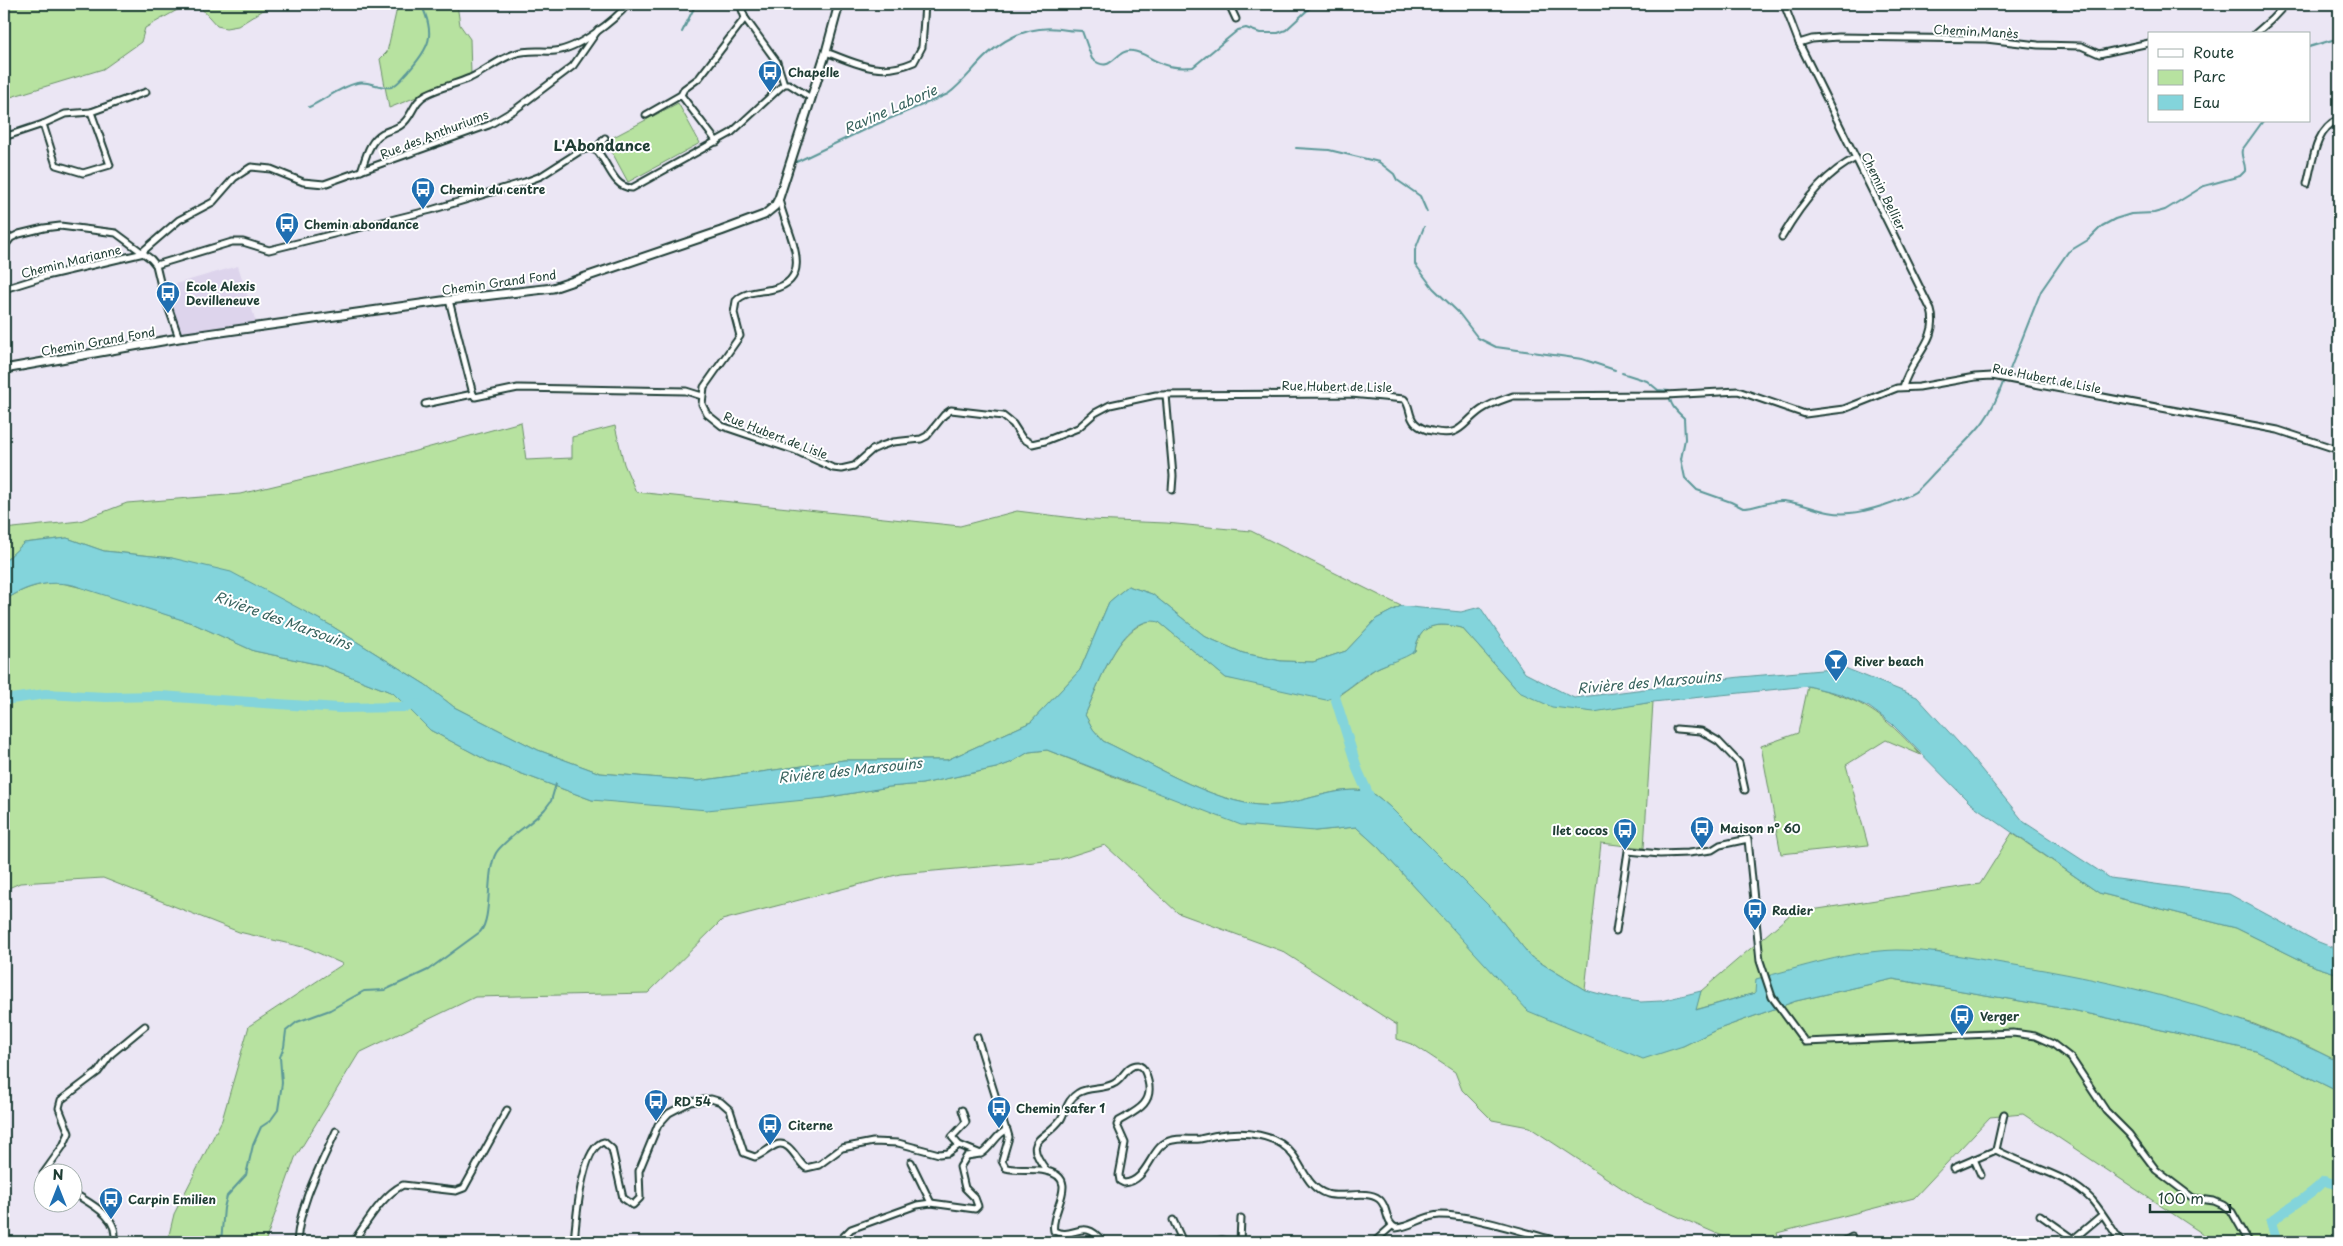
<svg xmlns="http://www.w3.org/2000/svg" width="2343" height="1246" viewBox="0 0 2343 1246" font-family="'Playpen Sans',sans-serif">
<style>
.built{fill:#ddd4ec}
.green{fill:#b7e2a0;stroke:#6b906a}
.water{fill:#83d4db;stroke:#5b9898}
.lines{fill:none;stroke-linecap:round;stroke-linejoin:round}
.stream{stroke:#5b9898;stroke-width:2}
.river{stroke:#83d4db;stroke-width:10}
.street-casing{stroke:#1f3d34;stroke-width:9}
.secondary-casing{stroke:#1f3d34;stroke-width:11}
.street{stroke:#fff;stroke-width:5}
.secondary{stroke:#fff;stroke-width:7}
.labels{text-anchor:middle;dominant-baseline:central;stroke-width:4;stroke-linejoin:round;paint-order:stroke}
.street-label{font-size:12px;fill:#1f3d34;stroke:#fff}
.poi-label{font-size:12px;font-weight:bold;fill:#1f3d34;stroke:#fff;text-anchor:start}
.water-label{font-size:14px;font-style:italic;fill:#38635e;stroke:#fff}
.quarter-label{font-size:15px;font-weight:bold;fill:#1f3d34;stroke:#fff}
</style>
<rect width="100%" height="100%" fill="#ebe6f4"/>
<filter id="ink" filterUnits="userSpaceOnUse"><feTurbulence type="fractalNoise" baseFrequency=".02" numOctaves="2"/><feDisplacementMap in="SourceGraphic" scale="10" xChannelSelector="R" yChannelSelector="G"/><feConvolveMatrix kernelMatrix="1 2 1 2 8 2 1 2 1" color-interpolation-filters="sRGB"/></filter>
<g filter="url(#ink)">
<!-- built -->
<polygon class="built" points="238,266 256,322 181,333 165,287"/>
<!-- green -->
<g class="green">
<polygon points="4,4 273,4 238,26 226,28 217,26 201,8 194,6 179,9 145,28 141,42 103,69 4,99"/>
<polygon points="398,4 457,4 460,25 470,39 471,75 389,108 380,59 387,52"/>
<polygon points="678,103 700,143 628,182 606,141"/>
<polygon points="521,422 526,460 572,458 572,437 615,426 624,464 636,492 960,526 1017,511 1090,520 1166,523 1251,531 1401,606 1376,619 1346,651 1313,662 1281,661 1243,653 1206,637 1152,594 1128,586 1109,602 1080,670 1031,722 947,760 844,760 698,781 600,773 538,750 454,707 426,685 330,625 289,604 172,558 104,551 67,538 24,543 4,562 4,529 80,521 127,503 240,494 390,458"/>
<path d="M58,582L95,591L192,623L254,651L321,665L393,693L430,730L490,762L592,800L824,798L889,787L922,784L996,768L1010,763L1029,752L1047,750L1127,782L1315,831L1356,827L1378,847L1528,1010L1683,1046L1716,1030L1796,1001L1893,979L2072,1010L2256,1051L2339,1092V1242H2215L2023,1114L1990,1117L1914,1198L1777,1233L1780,1242H1736L1640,1200L1529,1127L1492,1120L1462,1090L1455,1072L1414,1045L1397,1039V1025L1282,951L1178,913L1105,845L1058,860L900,874L722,920L648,993L475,997L359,1053L295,1158L265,1242H163L169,1235L174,1214L222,1120L249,1026L343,964L307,948L239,932L103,878L20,883L4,890V601C21,589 37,584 58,582Z"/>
<path d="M1152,620L1159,622L1226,678L1338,696L1375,669L1415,651C1419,623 1438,622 1462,628L1519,692L1594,711L1653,702L1644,848L1601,843L1585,990L1531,957L1492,909L1390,807C1385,803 1378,796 1372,793C1345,783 1305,802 1278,805C1224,811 1151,763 1103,741L1093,729L1085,715C1099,684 1116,628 1152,620Z"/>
<path d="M1808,686C1865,700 1881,713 1921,755L1886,740L1846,765L1868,845L1781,854L1761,746L1798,733Z"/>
<polygon points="2012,833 2099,893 2236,928 2313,966 2339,974 2339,1062 2307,1046 2254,1024 2147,993 1936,952 1755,993 1695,1010 1701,991 1792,913 1980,884"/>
</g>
<!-- water -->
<path class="water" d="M67,538L104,551L172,558L231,572L330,625L426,685L454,707L538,750L600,773L698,781L844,760H947L1031,722L1080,670L1109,602L1128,586L1152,594L1206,637L1243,653L1281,661L1313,662L1346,651L1376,619L1401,606L1461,612L1480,607L1525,673L1574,698L1740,677L1845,668L1917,697L1968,753L2024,822L2110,878L2229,894L2316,941L2339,950V974L2313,966L2236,928L2099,893L1970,803L1892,724L1869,707L1840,694L1808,686L1653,702L1594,712L1552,707L1519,692L1462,628C1438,622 1419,623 1415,651C1403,660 1388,662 1375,669C1358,678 1346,694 1326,700L1226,678L1159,622C1122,612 1097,688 1085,715L1093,729L1103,741C1151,763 1224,811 1278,805C1305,802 1346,783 1372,793C1378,796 1385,803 1390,807L1492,909L1531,957L1585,990L1619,999L1641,1002L1661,1001L1701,991L1696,1010L1755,993L1756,979C1802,967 1849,951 1897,950C1932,950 1967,957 2002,963C2117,981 2235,1009 2339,1062V1092L2256,1051L2072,1010L1893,979L1796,1001L1716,1030L1683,1046L1643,1059L1528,1011L1378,847L1356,827L1315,831L1241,825L1047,750L1029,752L1010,763L996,768L922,784L889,787L824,798L707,810L592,800L490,762L430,730L393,693L321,665L254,651L192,623L73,585C47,580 25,586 4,601V562L24,543Z"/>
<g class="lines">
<!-- stream -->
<g class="stream">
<polyline points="682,32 696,4"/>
<polyline points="2309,47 2339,38"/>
<path d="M309,107C324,100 340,87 357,83C369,80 379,89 391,87C398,85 403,77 408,72C430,47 436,35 421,4"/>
<polyline points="1296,148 1329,150 1379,162 1394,174 1397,180 1420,196 1427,212"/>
<path d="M792,164L870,127L948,94C959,86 968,75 978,64C1002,38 1032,23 1067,30C1072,31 1077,30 1082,31L1092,59C1113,76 1114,48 1133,51C1142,52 1149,58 1158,62C1169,68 1181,68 1193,67L1238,30L1246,28L1260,33H1278L1286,30L1314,4"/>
<polyline points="1424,227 1415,250 1415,264 1433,288 1458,312 1478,338 1496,347 1582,359 1615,370"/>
<path d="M1622,373L1647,381L1658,390L1669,391C1669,404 1675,410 1684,418L1685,439L1681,459L1685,478L1697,490L1731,502L1743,508C1757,508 1769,500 1783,501C1807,503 1825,516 1850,513C1866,512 1901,501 1915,492C1925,484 1933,473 1942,465C1974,433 1988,425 2004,380"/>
<path d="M2007,377L2041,291L2068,252L2088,240L2102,226L2115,219L2131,214L2154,213L2165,210L2204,186L2240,176L2245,171C2246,163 2240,157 2242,150L2263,121"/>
<path d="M221,1242L224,1208L227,1196L246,1175L253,1145L261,1127L270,1121L278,1110L282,1083L280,1057L284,1047L286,1031L297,1022L330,1010L364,991L385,990L428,970L480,932C493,918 485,873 496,853C503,840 534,822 545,809L551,801L556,784"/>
</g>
<!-- river -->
<g class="river">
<polyline points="1331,684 1358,771 1373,805"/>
<polyline points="4,700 45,694 106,697 160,696 339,708 407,707 419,704"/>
<path d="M2275,1242V1236L2271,1222C2288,1207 2309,1198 2324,1181L2339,1185"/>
</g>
<!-- street casing -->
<g class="street-casing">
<g id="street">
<polyline points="740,4 745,18 777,62 784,84"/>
<polyline points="1229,4 1236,19"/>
<path d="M1784,4L1799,43L1931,310C1940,339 1910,359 1903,387"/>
<polyline points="2255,34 2271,20 2286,4"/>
<polyline points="1799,43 1812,39 1838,37 1986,39 2038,45 2081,46 2099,54 2149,43"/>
<path d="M826,52C858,64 880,77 914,62L922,47L925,4"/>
<polyline points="681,95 717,142"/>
<polyline points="646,115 681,95 684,89 699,78 745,18"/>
<polyline points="43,124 56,165 83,173 110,165 91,112"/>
<polyline points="4,137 43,124 65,114 91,112 146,92"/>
<polyline points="595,150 605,138"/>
<path d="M361,171C366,157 369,141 383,133C389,130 396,129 401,125C413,117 412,102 427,94C441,87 456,84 470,78C485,71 499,59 514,54C528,49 541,52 555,51C578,49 614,21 628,4"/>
<path d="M2307,184C2313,161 2315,129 2339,119"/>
<path d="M779,198C782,225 820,278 773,289C761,292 745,291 736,301L734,313L740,336L704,387L702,404L707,414L722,426L796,451L833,468L841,469L854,466L872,450L881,446L893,442L921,439L927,436L944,415L951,410L1003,416L1013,424L1022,438L1032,444L1045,441L1078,428L1095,413L1110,405L1156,395L1351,394L1404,399C1411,406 1408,416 1415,423C1420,428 1426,430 1432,431C1461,438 1461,424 1481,410C1491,403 1502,400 1513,396L1666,395L1738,391L1805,414L1844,409L1897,388L1919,387L1975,377L1992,376L2278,430L2339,450"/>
<path d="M1782,237C1799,208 1824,173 1856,158"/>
<polyline points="4,247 11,238 19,234 44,228 60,226 116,233 151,259 156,265 161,286 179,338"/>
<polyline points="142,252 179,220 213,202 234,178 251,167 271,169 303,182 324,184 489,125 516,109 573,66 598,30"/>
<path d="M156,265L232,242H243L269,250L431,210L525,182L541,176L580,151L590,148L597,151C608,162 613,188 632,188L731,133L784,84H789L811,98"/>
<polyline points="4,289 46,276 144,253"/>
<polyline points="449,300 473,394"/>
<polyline points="1166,395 1173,476 1172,490"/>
<polyline points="425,404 473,394 475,397 518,388 686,391 702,396"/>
<polyline points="1676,729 1701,731 1718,741 1739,763 1745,790"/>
<polyline points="1616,931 1628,851 1660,854 1688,853 1712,850 1720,845 1748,839 1760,961 1772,997 1805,1042 2013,1033 2035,1036 2053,1044 2071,1058 2106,1111 2129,1134 2156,1170 2193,1198 2214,1201 2223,1205 2232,1212 2249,1242"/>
<polyline points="977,1037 1006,1130"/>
<path d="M2004,1114L1996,1150C2027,1167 2068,1174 2092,1200C2103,1213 2112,1229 2121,1242"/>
<polyline points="959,1145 952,1137 966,1122 962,1110"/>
<polyline points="1974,1159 1981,1175"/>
<polyline points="911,1162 931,1203"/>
<polyline points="1954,1168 1996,1150"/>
<path d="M1047,1171C1021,1137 1044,1142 1061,1119C1066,1110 1068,1099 1078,1093C1089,1086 1104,1090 1115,1083C1124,1078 1126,1065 1138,1065C1145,1068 1146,1074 1148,1081C1154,1104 1136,1111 1119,1121L1117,1125L1125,1143L1119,1175L1120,1181L1124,1183C1150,1181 1150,1143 1173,1140C1182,1138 1191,1140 1200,1139C1206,1138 1212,1136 1219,1135C1243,1131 1277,1133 1293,1155C1303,1168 1309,1189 1327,1194C1342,1199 1366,1189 1379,1199C1389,1207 1384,1222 1396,1228C1412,1227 1424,1215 1440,1215C1474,1215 1527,1234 1561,1242"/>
<polyline points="43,1174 63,1146 69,1133 59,1108 61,1100 98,1072 111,1054 145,1026"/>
<path d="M72,1192C89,1203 121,1217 114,1242"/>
<polyline points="2040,1215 2074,1239"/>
<polyline points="1173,1220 1183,1242"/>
<path d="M297,1242C300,1202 320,1167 336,1131"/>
<path d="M353,1242C367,1223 381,1196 403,1185L456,1191L464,1188L507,1110"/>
<path d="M574,1242C576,1222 581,1146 604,1142L612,1149L623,1198L633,1205L640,1198L639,1171L658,1125L669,1113L690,1102L711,1099L721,1102L730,1110L744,1153L755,1157C763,1154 769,1148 776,1145C790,1139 797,1162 806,1168L819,1165L842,1148L873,1142L898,1143L939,1154L948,1153L959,1145L981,1154C991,1148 997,1133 1007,1130L1009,1137L1002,1161L1006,1168C1019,1171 1033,1168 1046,1171C1082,1178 1049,1212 1054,1231C1074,1241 1083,1216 1103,1242"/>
<polyline points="838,1242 851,1229 917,1205 931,1203 975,1209 978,1206 975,1198 965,1188 960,1167 967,1156 980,1154"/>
<polyline points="1205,1242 1222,1240 1236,1242"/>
<polyline points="1240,1242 1241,1218"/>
<polyline points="1374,1242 1392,1226"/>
<polyline points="1843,1242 1852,1237"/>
<polyline points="2070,1242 2102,1215"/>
</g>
</g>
<!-- secondary casing -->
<g class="secondary-casing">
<polyline id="secondary" points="4,369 179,338 449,300 553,288 721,231 764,215 775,206 779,198 826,52 839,4"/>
</g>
<!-- street -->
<use href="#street" class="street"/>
<!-- secondary -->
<use href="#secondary" class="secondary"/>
</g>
</g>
<!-- icons -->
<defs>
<g id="bus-pin" transform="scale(1.25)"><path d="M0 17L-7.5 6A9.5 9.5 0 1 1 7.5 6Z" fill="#1f6fb2" stroke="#fff"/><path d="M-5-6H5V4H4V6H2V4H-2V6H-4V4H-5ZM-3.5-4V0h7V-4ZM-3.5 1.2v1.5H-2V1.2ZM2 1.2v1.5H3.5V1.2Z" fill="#fff"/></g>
<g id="bar-pin" transform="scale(1.25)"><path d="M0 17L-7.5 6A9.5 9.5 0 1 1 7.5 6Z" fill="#1f6fb2" stroke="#fff"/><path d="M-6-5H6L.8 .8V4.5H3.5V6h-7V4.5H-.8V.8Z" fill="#fff"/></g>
</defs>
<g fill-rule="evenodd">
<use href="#bus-pin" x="770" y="72"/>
<use href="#bus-pin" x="423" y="189"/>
<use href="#bus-pin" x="287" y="224"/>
<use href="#bus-pin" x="168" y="293"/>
<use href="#bar-pin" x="1836" y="661"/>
<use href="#bus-pin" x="1702" y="828"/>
<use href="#bus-pin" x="1625" y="830"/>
<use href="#bus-pin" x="1755" y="910"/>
<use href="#bus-pin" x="1962" y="1016"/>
<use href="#bus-pin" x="656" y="1101"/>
<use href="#bus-pin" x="999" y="1108"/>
<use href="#bus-pin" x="770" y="1125"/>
<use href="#bus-pin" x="111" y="1199"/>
</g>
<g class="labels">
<!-- street labels -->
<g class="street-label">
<text transform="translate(1976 31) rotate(3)">Chemin Manès</text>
<text transform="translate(434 134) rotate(-21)">Rue des Anthuriums</text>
<text transform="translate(1884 191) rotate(64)">Chemin Bellier</text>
<text transform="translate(71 261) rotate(-14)">Chemin Marianne</text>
<text transform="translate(499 282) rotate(-8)">Chemin Grand Fond</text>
<text transform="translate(98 341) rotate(-10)">Chemin Grand Fond</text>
<text transform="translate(2047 378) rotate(11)">Rue Hubert de Lisle</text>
<text transform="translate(1337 386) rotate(1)">Rue Hubert de Lisle</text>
<text transform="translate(776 435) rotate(21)">Rue Hubert de Lisle</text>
</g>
<!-- poi labels -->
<g class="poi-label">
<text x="788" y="72">Chapelle</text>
<text x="440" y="189">Chemin du centre</text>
<text x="304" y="224">Chemin abondance</text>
<text x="186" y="286">Ecole Alexis<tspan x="186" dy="14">Devilleneuve</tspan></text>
<text x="1854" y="661">River beach</text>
<text x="1720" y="828">Maison n° 60</text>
<text x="1608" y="830" text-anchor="end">Ilet cocos</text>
<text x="1772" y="910">Radier</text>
<text x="1980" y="1016">Verger</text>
<text x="674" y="1101">RD 54</text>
<text x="1016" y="1108">Chemin safer 1</text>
<text x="788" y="1125">Citerne</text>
<text x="128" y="1199">Carpin Emilien</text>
</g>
<!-- water labels -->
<g class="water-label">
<text transform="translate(890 109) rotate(-24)">Ravine Laborie</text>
<text transform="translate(283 620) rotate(20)">Rivière des Marsouins</text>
<text transform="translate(1649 682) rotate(-5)">Rivière des Marsouins</text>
<text transform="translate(850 770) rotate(-6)">Rivière des Marsouins</text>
</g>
<!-- quarter labels -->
<g class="quarter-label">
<text x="602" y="144">L'Abondance</text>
</g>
</g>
<!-- margin -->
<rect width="2343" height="1246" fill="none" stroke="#fff" stroke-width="20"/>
<rect x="10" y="10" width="2323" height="1226" fill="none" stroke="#1f3d34" stroke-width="2" filter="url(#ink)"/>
<!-- legend -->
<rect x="2148" y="32" width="162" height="90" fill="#ffffff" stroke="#a5b1ae"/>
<rect x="2158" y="49" width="25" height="8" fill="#ffffff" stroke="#a5b1ae"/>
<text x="2193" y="58" font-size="15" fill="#1f3d34">Route</text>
<rect x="2158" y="70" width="25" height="15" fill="#b7e2a0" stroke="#a5b1ae"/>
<text x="2193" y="82" font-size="15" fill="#1f3d34">Parc</text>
<rect x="2158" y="95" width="25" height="15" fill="#83d4db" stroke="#a5b1ae"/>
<text x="2193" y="108" font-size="15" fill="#1f3d34">Eau</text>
<!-- north arrow -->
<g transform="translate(58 1188)"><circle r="24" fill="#ffffff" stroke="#a5b1ae"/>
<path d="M0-4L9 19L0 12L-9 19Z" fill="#1f6fb2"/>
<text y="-8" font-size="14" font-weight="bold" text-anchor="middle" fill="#1f3d34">N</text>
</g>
<!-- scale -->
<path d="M2150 1204v8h80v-8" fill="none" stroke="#1f3d34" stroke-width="2.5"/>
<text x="2158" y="1204" font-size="15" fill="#1f3d34" stroke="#ffffff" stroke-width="4" paint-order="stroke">100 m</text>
</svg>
